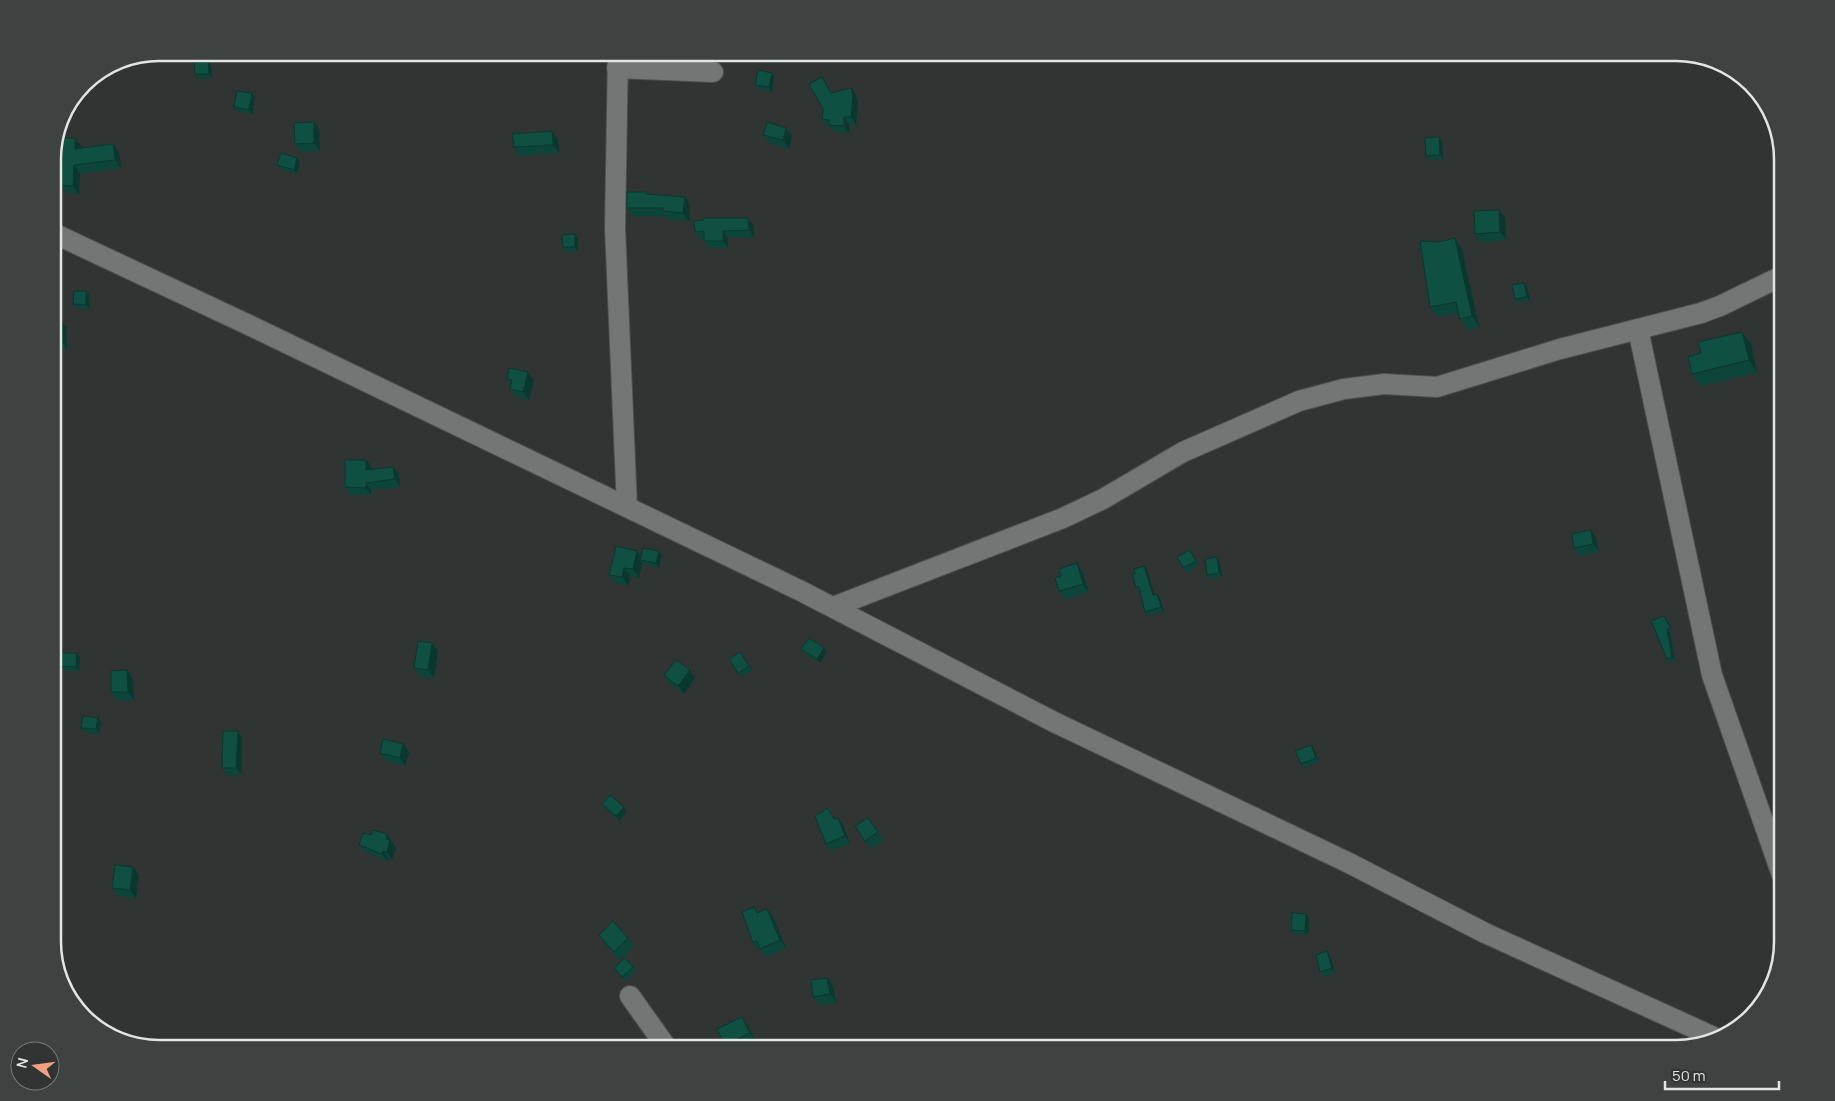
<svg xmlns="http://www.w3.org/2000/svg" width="1835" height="1101" viewBox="0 0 1835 1101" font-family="Manrope,sans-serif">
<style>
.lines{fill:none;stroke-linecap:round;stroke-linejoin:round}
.minor-casing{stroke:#4d504f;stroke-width:22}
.minor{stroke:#727675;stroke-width:20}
.wall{fill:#0d453a}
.shaded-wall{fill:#0a382f}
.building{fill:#0f5043;stroke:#0a382f}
.rim{fill:none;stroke:#e2e5e4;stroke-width:2.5}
</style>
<rect width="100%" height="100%" fill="#303433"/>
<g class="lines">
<!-- minor casing -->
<g class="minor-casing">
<g id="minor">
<polyline points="618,52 615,228 627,507"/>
<polyline points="617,68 713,72"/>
<polyline points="53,233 251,326 801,591 1054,722 1349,863 1485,933 1716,1038"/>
<polyline points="1638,329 1712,675 1782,875"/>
<polyline points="833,607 1063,518 1103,499 1183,452 1299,401 1344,389 1384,384 1437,387 1560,349 1701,313 1720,306 1782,276"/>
<polyline points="630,996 667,1048"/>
</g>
</g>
<!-- minor -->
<use href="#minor" class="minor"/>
</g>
<!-- wall -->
<g class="wall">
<polygon points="208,62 211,66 212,78 198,79 195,74"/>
<polygon points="772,73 774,77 772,92 758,89 755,85"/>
<polygon points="827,85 832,93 856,95 858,103 856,125 849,124 849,133 834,132 830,127 827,126 822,119"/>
<polygon points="252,93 255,97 252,114 237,111 234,107"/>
<polygon points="314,122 319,130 320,151 300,152 295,144"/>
<polygon points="786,128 792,136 789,149 769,143 763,135"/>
<polygon points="552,131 558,139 559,153 519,156 514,147"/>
<polygon points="1439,137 1442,142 1443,159 1429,160 1426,156"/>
<polygon points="113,144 119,152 121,168 80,174 79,194 66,193 61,185 81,146 81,148"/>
<polygon points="297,158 300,162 297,174 280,169 277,165"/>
<polygon points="647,194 690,205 689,221 668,219 667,217 633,216 627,208"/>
<polygon points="1499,210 1505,218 1506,240 1481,242 1475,234"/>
<polygon points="753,225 754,237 728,238 728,248 709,248 704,241 704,239 700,239 695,232"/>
<polygon points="575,234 578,239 578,251 566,252 563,247"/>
<polygon points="1455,238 1462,249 1479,327 1467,330 1460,319 1459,313 1438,317 1430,307 1439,242"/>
<polygon points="1524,283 1527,287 1530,301 1517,303 1515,299"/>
<polygon points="86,291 89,295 89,309 76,308 73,304"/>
<polygon points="53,319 60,319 66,327 67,349 55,349 53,345"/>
<polygon points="1742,332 1751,344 1757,373 1701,386 1692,374 1701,353"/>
<polygon points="528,372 534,381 529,400 516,397 510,389 511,385 507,379"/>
<polygon points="366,460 372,467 372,469 399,474 400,487 371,490 371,495 350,495 345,487"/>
<polygon points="1596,538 1599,552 1580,556 1574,548"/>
<polygon points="1193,554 1199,565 1186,573 1183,568"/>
<polygon points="662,555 659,568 643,564 642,562 639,578 630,576 628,586 615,583 609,575 641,556"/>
<polygon points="1220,562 1222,577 1210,579 1207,575"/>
<polygon points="1077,563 1082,571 1089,592 1065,600 1059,591 1061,576"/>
<polygon points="1144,566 1147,570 1154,595 1160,598 1164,612 1148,616 1145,612 1140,591 1139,591 1136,587 1135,574"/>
<polygon points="1664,616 1667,620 1672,632 1670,633 1675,661 1670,663 1667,659"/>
<polygon points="432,643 438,651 434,678 420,677 414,668"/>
<polygon points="824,648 827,652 820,663 804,653 801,649"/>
<polygon points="740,652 752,670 741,677 729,659"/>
<polygon points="77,653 80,658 79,671 64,671 61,666"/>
<polygon points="127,670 133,679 134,700 117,701 111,692"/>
<polygon points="690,670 695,678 684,694 670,684 664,675"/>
<polygon points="101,722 99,734 84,732 81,728"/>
<polygon points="238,731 242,738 241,775 227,775 222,768"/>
<polygon points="1314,749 1319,762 1303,768 1301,764"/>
<polygon points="409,752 405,766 386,761 380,753"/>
<polygon points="602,804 624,807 627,812 619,821 605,808"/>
<polygon points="868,818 884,840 871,849 855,826"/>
<polygon points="835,819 843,825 850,843 831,851 826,844"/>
<polygon points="393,842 392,843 396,848 392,860 389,859 388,861 365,852 359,845"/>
<polygon points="139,875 136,898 118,896 112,888"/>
<polygon points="767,909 773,917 786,948 766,957 761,950 759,951 753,943 759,913"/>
<polygon points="1306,914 1309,919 1308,935 1294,934 1291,930"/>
<polygon points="599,935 628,938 634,946 620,960 604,943"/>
<polygon points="1330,956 1335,973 1323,976 1320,972"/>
<polygon points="633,967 636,971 625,981 614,968"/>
<polygon points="827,978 833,986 836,1003 819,1005 813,997"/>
<polygon points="748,1026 756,1042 741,1048 727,1048 725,1045"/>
</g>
<!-- shaded-wall -->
<g class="shaded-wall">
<polygon points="208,62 211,66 212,78 209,74"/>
<polygon points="772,73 774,77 772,92 769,87"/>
<polygon points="851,88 856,95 858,103 856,125 851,117"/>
<polygon points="252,93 255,97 252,114 249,110"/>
<polygon points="844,117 849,124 849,133 844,126"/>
<polygon points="314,122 319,130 320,151 314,143"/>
<polygon points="786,128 792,136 789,149 783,140"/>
<polygon points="552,131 558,139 559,153 553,145"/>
<polygon points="1439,137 1442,142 1443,159 1440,155"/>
<polygon points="75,138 81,146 81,157 75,149"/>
<polygon points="113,144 119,152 121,168 115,160"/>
<polygon points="297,158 300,162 297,174 294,170"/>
<polygon points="74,165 80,174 79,194 73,186"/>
<polygon points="685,197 690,205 689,221 683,213"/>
<polygon points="1499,210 1505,218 1506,240 1500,232"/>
<polygon points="748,218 753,225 754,237 749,230"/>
<polygon points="723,231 728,238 728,248 723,241"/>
<polygon points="575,234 578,239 578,251 575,247"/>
<polygon points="1455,238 1462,249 1479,327 1472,316"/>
<polygon points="1524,283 1527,287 1530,301 1527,297"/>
<polygon points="86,291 89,295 89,309 86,305"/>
<polygon points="60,319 66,327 67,349 61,340"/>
<polygon points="1742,332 1751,344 1757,373 1749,360"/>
<polygon points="528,372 534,381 529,400 523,392"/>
<polygon points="366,460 372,467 372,477 366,470"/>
<polygon points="393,467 399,474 400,487 395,479"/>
<polygon points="366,483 371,490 371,495 366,488"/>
<polygon points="1591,530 1596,538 1599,552 1593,544"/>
<polygon points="637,551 643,559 640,560 642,562 639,578 633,569"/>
<polygon points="659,551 662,555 659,568 656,563"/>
<polygon points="1217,557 1220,562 1222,577 1219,573"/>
<polygon points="1077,563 1082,571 1089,592 1083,584"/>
<polygon points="1144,566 1147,570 1156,600 1153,595"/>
<polygon points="624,568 630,576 628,586 622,577"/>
<polygon points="1157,594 1160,598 1164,612 1161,607"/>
<polygon points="1664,616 1667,620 1672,632"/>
<polygon points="1667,629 1670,633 1675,661 1672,657"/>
<polygon points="432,643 438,651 434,678 428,670"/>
<polygon points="824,648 827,652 820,663 817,659"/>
<polygon points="77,653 80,658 79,671 76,667"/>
<polygon points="127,670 133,679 134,700 128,692"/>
<polygon points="690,670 695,678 684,694 678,686"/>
<polygon points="98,718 101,722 99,734 96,729"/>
<polygon points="238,731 242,738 241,775 236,768"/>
<polygon points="403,744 409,752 405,766 400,758"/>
<polygon points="1311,745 1314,749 1319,762 1316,758"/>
<polygon points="624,807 627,812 619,821 616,816"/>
<polygon points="838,818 843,825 850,843 845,836"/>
<polygon points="387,834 396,848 392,860 387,852 386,839"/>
<polygon points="383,851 389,859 388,861 382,854"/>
<polygon points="133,867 139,875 136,898 130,890"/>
<polygon points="767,909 773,917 786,948 780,940"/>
<polygon points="1306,914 1309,919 1308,935 1305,931"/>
<polygon points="1327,951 1330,956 1335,973 1332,968"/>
<polygon points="827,978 833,986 836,1003 830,994"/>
<polygon points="742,1017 748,1026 756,1042 750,1033"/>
<polygon points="1589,1041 1592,1045 1592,1048 1590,1048"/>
</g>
<!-- building -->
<g class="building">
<polygon points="194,62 208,62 209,74 195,74"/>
<polygon points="758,70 772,73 769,87 755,85"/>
<polygon points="822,77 831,93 851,88 853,96 851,117 844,117 844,126 829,125 829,120 822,119 823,109 809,84"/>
<polygon points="237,91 252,93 249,110 234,107"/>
<polygon points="314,122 314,143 295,144 294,123"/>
<polygon points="767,122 786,128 783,140 763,135"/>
<polygon points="552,131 553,145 514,147 512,134"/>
<polygon points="1439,137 1440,155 1426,156 1425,138"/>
<polygon points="63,138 75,138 75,149 113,144 115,160 74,165 73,186 61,185"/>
<polygon points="281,153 297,158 294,170 277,165"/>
<polygon points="627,192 646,192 646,194 685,197 683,213 663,211 663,208 627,208"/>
<polygon points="1499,210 1500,232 1475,234 1474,211"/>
<polygon points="704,218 748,218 749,230 723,231 723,241 704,241 704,231 695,232 694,221 704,220"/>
<polygon points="575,234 575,247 563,247 562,235"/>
<polygon points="1455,238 1472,316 1460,319 1456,302 1430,307 1420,241 1439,242"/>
<polygon points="1524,283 1527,297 1515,299 1512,285"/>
<polygon points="74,291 86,291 86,305 73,304"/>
<polygon points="53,319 60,319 61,340 53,341"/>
<polygon points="1742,332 1749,360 1692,374 1688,357 1701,353 1698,342"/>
<polygon points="509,368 528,372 523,392 510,389 512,380 507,379"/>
<polygon points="345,460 366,460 366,470 393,467 395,479 366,483 366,488 345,487"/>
<polygon points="1591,530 1593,544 1574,548 1572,534"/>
<polygon points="616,546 637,551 633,569 624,568 622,577 609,575"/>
<polygon points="643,548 659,551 656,563 640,560"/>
<polygon points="1190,550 1196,561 1183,568 1177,557"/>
<polygon points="1217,557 1219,573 1207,575 1205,559"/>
<polygon points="1077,563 1083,584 1059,591 1055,578 1061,576 1059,569"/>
<polygon points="1144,566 1153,595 1157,594 1161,607 1145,612 1139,587 1136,587 1132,574 1135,574 1134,569"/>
<polygon points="1664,616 1670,628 1667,629 1672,657 1667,659 1651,621"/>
<polygon points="809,638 824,648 817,659 801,649"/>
<polygon points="418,641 432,643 428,670 414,668"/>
<polygon points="740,652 749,666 738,673 729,659"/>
<polygon points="61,653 77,653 76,667 61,666"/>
<polygon points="676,660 690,670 678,686 664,675"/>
<polygon points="127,670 128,692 111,692 111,671"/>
<polygon points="83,716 98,718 96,729 81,728"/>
<polygon points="223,731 238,731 236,768 222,768"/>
<polygon points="383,739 403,744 400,758 380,753"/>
<polygon points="1311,745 1316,758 1301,764 1295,751"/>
<polygon points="610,795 624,807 616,816 602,804"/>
<polygon points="828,808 834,819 838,818 845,836 826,844 815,816"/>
<polygon points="868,818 878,832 865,841 855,826"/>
<polygon points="373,830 387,834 386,839 390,840 387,852 383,851 382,854 359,845 363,833 371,835"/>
<polygon points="115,865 133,867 130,890 112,888"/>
<polygon points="754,907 757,913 767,909 780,940 760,949 757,941 753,943 742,912"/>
<polygon points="1292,913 1306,914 1305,931 1291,930"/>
<polygon points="613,921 628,938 614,952 599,935"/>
<polygon points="1327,951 1332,968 1320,972 1316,955"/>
<polygon points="625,958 633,967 622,977 614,968"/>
<polygon points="827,978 830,994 813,997 811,980"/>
<polygon points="742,1017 750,1033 725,1045 717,1029"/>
<polygon points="897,1041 903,1048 887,1048"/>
<polygon points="1589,1041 1590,1048 1578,1048 1577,1043"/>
</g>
<!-- crop -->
<path d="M0 0H1835V1101H0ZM159 61H1676A98 98 0 0 1 1774 159V942A98 98 0 0 1 1676 1040H159A98 98 0 0 1 61 942V159A98 98 0 0 1 159 61Z" fill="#3e4241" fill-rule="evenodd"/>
<path class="rim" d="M159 61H1676A98 98 0 0 1 1774 159V942A98 98 0 0 1 1676 1040H159A98 98 0 0 1 61 942V159A98 98 0 0 1 159 61Z"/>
<!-- north arrow -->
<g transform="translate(35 1066) rotate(284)"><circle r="24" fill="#303433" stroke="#777b7a"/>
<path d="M0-4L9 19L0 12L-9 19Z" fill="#f2a081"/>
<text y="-8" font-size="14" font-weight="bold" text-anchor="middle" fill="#e2e5e4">N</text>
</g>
<!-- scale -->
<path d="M1665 1081v8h114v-8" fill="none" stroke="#e2e5e4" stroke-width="2.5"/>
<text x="1672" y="1081" font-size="15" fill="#e2e5e4" stroke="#303433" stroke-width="4" paint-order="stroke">50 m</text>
</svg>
